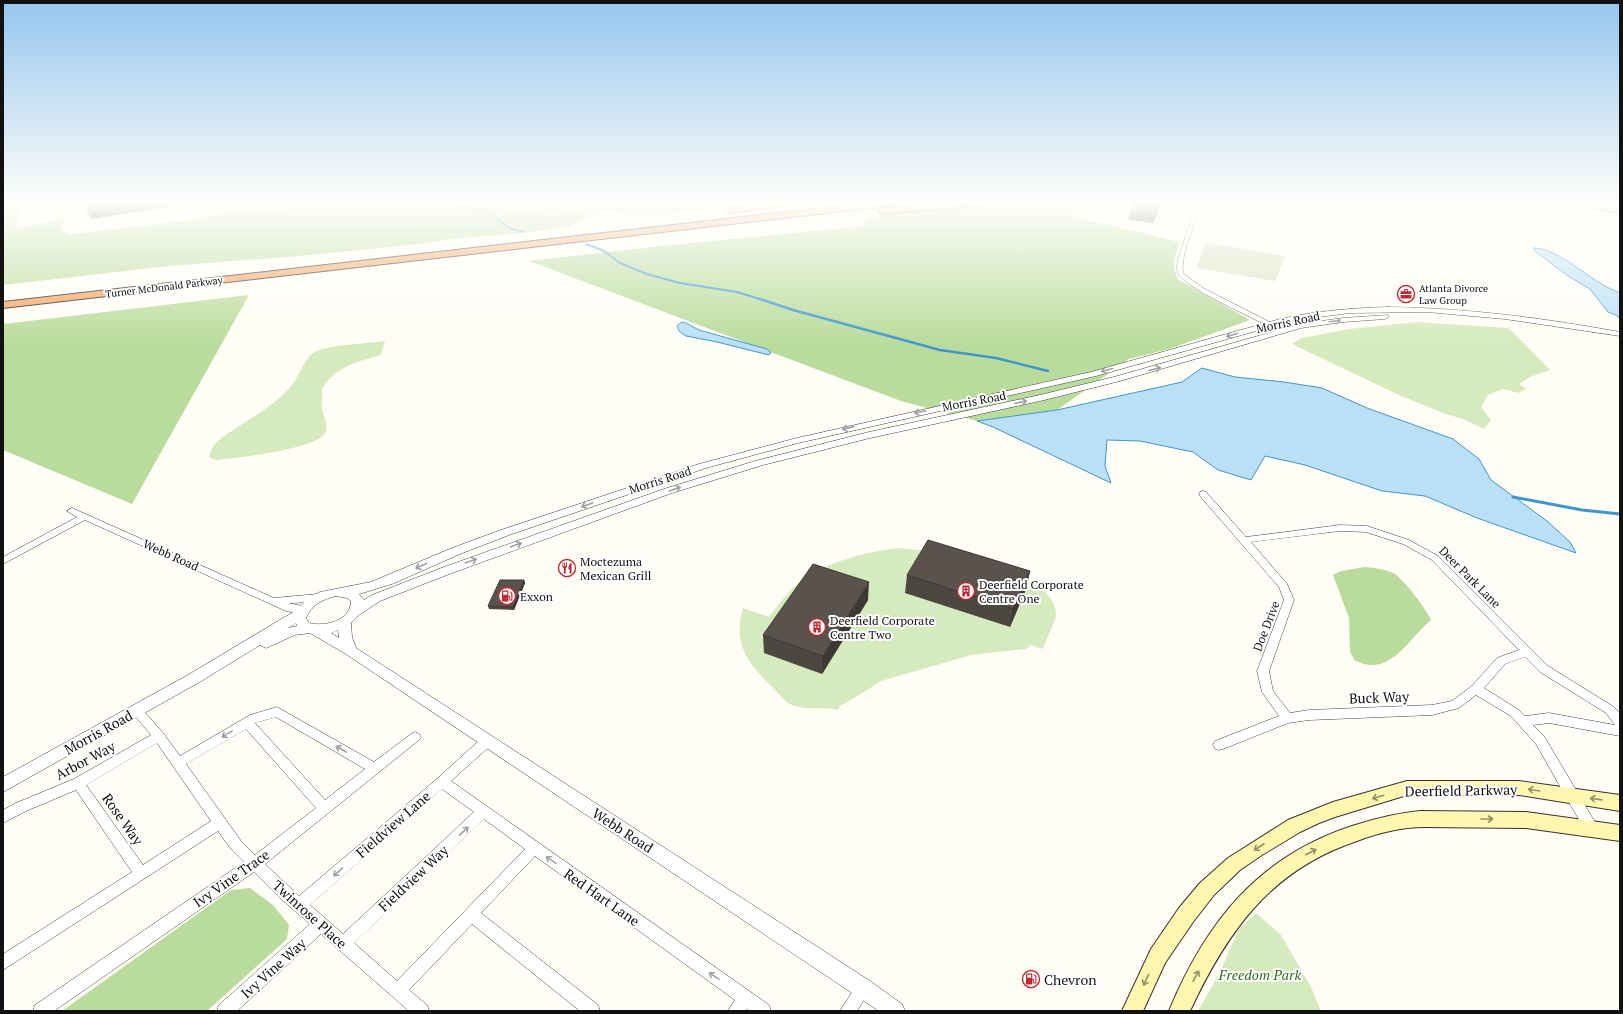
<svg xmlns="http://www.w3.org/2000/svg" width="1623" height="1014" viewBox="0 0 1623 1014" font-family="'PT Serif',serif">
<style>
.green{fill:#d5ebbd}
.forest{fill:#b9dc9c}
.cemetery{fill:#d9e3c4}
.water{fill:#b9e0f7;stroke:#3f96cf}
.lines{fill:none;stroke-linecap:round;stroke-linejoin:round}
.stream-far2{stroke:#3f96cf;stroke-width:2}
.stream-far1{stroke:#3f96cf;stroke-width:2.5}
.stream{stroke:#3f96cf;stroke-width:3}
.minor-casing{stroke:#444;stroke-width:1}
.tertiary-casing{stroke:#444;stroke-width:1}
.secondary-casing{stroke:#333;stroke-width:2}
.motorway-casing{stroke:#222;stroke-width:2}
.minor{fill:#fff;fill-rule:evenodd}
.tertiary{fill:#fff;fill-rule:evenodd}
.secondary{fill:#fff6b0;fill-rule:evenodd}
.motorway{fill:#f5a25d;fill-rule:evenodd}
.wall{fill:#4d4742}
.shaded-wall{fill:#3f3936}
.building{fill:#5a524d;stroke:#3f3936}
.oneway{stroke:#a0a0a0}
.oneway2{stroke:#948f68}
.labels{text-anchor:middle;dominant-baseline:central;stroke-width:4;stroke-linejoin:round;paint-order:stroke}
.far-street-label{font-size:10px;fill:#111;stroke:#fff}
.far-poi-label{font-size:10px;fill:#111;stroke:#fff;text-anchor:start}
.street-label{font-size:12px;fill:#111;stroke:#fff}
.poi-label{font-size:12px;fill:#111;stroke:#fff;text-anchor:start}
.near-street-label{font-size:14px;fill:#111;stroke:#fff}
.near-park-label{font-size:14px;font-style:italic;fill:#2f6b1f;stroke:#fff}
.near-poi-label{font-size:14px;fill:#111;stroke:#fff;text-anchor:start}
</style>
<rect width="100%" height="100%" fill="#fffdf5"/>
<!-- green -->
<g class="green">
<polygon points="3,202 21,202 15,238 3,242"/>
<polygon points="1416,322 1509,328 1550,370 1530,377 1519,384 1526,389 1518,393 1503,389 1488,395 1481,407 1491,420 1484,429 1463,419 1443,413 1399,395 1292,344 1302,338 1349,329"/>
<path d="M385,341L381,355C357,362 336,366 322,389C323,395 321,400 322,407C322,416 330,425 325,433C317,449 236,458 217,460L212,459L209,456L213,446L219,440C242,422 272,409 291,386C300,376 303,359 315,352C331,344 367,344 385,341Z"/>
<path d="M899,548L936,552L1015,576C1031,581 1056,594 1056,614C1056,620 1045,642 1043,649L1031,645L1026,649L971,655L881,681L856,697L840,706L838,710C823,706 807,711 792,705C786,703 779,694 774,689C749,664 732,646 743,608L769,617C779,604 789,590 802,580C827,562 868,551 899,548Z"/>
<polygon points="1256,913 1281,935 1311,987 1321,1011 1198,1011 1220,972 1239,929"/>
</g>
<!-- forest -->
<g class="forest">
<polygon points="333,202 349,206 378,208 396,202 490,202 505,210 521,211 542,210 547,207 548,202 555,202 558,208 565,210 635,202 774,202 754,205 652,215 634,215 613,211 600,212 570,226 548,230 504,235 457,238 419,244 300,256 169,266 3,285 3,232 64,218 61,229 68,235 195,219 235,210 256,211 301,207"/>
<path d="M1022,202H1130L1073,210L1069,213L1072,216L1179,242C1176,255 1170,267 1179,280L1250,320L1169,349L1129,359L1057,410L977,421L901,401L529,261L660,246L866,226L864,218L917,211Z"/>
<polygon points="249,295 132,504 3,450 3,324"/>
<path d="M1365,567C1375,568 1384,569 1393,573C1403,578 1427,610 1431,620C1412,635 1397,666 1370,665C1365,665 1360,662 1355,661L1350,652L1349,618L1333,575L1341,571Z"/>
<polygon points="250,888 273,905 289,925 287,939 207,1011 62,1011 231,890"/>
</g>
<!-- cemetery -->
<polygon class="cemetery" points="1205,242 1285,256 1275,281 1197,268"/>
<!-- water -->
<g class="water">
<path d="M1533,248C1554,247 1583,273 1600,283C1606,287 1613,290 1620,293V320L1618,316L1608,312L1590,289L1568,276L1535,251Z"/>
<polygon points="684,322 699,330 767,349 771,353 769,355 717,342 686,336 679,331 677,326 680,323"/>
<polygon points="1202,368 1235,377 1284,382 1322,388 1367,408 1453,439 1479,459 1491,480 1547,521 1570,542 1576,553 1477,518 1425,496 1382,491 1305,465 1265,456 1251,480 1218,470 1193,452 1140,441 1107,440 1105,466 1111,483 993,427 977,421 1057,410 1182,382"/>
</g>
<g class="lines">
<!-- stream-far2 -->
<g class="stream-far2">
<polyline points="430,202 482,209"/>
<polyline points="488,212 511,229 524,232"/>
<polyline points="586,244 604,251 620,263 647,274 680,283 737,292 763,300"/>
</g>
<!-- stream-far1 -->
<polyline class="stream-far1" points="760,299 793,310 940,350 996,358 1048,371"/>
<!-- stream -->
<polyline class="stream" points="1513,497 1582,510 1620,514"/>
<!-- minor casing -->
<g class="minor-casing">
<g id="minor">
<path d="M218,202L250,205L303,202C290,210 232,210 218,202Z"/>
<path d="M1206,202L1211,203L1199,210C1195,224 1178,261 1184,274L1203,288L1285,330V332H1281C1261,322 1188,289 1179,275C1176,270 1177,265 1178,260L1194,209Z"/>
<path d="M1203,491L1206,492L1246,537L1340,525L1367,526L1409,540L1438,556L1548,666L1614,707L1620,714V736L1549,723L1533,725L1544,736L1596,824L1598,828L1596,832L1591,834L1586,832L1536,744L1511,716L1476,695L1459,708L1432,715L1309,720L1288,723L1223,749L1219,750L1215,749L1213,745L1215,741L1279,716L1262,692L1257,671L1284,600L1279,587L1200,496L1199,494L1200,492ZM1340,531L1366,532L1403,544L1432,560L1519,650L1497,658L1472,686L1452,701L1432,705L1309,710L1290,713L1273,691L1269,671L1294,600L1287,584L1251,542ZM1525,657L1540,672L1606,713L1615,725L1549,713L1525,716L1519,710L1484,688L1505,664Z"/>
<polygon points="72,508 274,598 318,594 322,595 323,598 322,601 318,602 288,603 307,607 308,610 307,613 303,614 286,611 85,520 3,564 3,557 77,517 67,511"/>
<path d="M137,706L141,708L163,733L180,756L250,715L277,707L374,762L411,734L415,732L419,734L421,737L419,740L265,864L299,896L438,778L483,737L487,736L491,737L493,741L491,745L451,781L769,1005L771,1011H750L747,1009L746,1011H728L735,1000L535,856L481,913L598,1005L600,1011H580L472,924L409,990L427,1005L429,1011H409L321,934L237,1011H217L219,1005L310,924L280,898L254,872L54,1011H33L35,1005L244,862L231,849L218,831L3,970V954L132,872L76,790L26,811L3,823V810L16,803L74,779L151,735L131,711L133,708ZM276,717L365,769L325,800L255,723ZM246,729L316,808L255,855L241,841L186,764ZM157,743L211,821L143,865L86,785ZM442,789L474,812L343,934L310,905ZM484,819L525,849L397,981L354,943Z"/>
<polygon points="863,980 868,983 871,988 857,1011 840,1011 858,983"/>
</g>
</g>
<!-- tertiary casing -->
<g class="tertiary-casing">
<path id="tertiary" d="M1388,307C1467,308 1543,318 1620,332V336L1505,319L1427,312L1350,313L1295,320L1096,376L798,443L706,468L509,535L460,554L392,584L359,594L364,600L372,595L444,567L664,489L755,461L869,432L1040,395L1114,377L1300,324L1343,318L1388,315L1389,317L1385,319L1343,322L1301,328L1120,381L1040,401L870,438L763,465L672,493L452,573L380,601L359,615L351,623L352,637L356,648L870,981L902,1004L905,1011H879L346,654L310,633L295,635L266,648L260,645L198,683L3,792V777L188,675L283,618L297,610L309,597L320,592L371,582L452,548L501,530L699,464L797,438L1091,372L1280,319C1316,311 1352,308 1388,307ZM336,596L347,598L351,601C351,621 324,627 309,623L306,618C311,605 323,599 336,596ZM296,623L297,626L288,628ZM338,630L339,638L331,633Z"/>
</g>
<!-- secondary casing -->
<g class="secondary-casing">
<g id="secondary">
<polygon points="1570,202 1582,202 1620,209 1620,213 1573,204"/>
<polygon points="1407,781 1519,781 1620,795 1620,811 1519,795 1407,795 1335,817 1319,823 1300,832 1262,855 1240,870 1214,895 1193,922 1165,963 1143,1011 1122,1011 1151,949 1179,908 1200,883 1228,858 1288,820 1333,802"/>
<path d="M1420,811L1526,812L1620,825V841L1526,828L1425,827C1402,827 1378,833 1357,841C1270,870 1227,932 1190,1011H1169C1206,922 1258,857 1352,826C1374,819 1397,813 1420,811Z"/>
</g>
</g>
<!-- motorway casing -->
<g class="motorway-casing">
<g id="motorway">
<polygon points="774,202 797,202 793,205 732,213 727,210 732,207"/>
<polygon points="874,202 900,202 896,205 3,308 3,302"/>
<polygon points="956,202 988,202 984,205 883,214 878,211 883,208"/>
</g>
</g>
<!-- minor -->
<use href="#minor" class="minor"/>
<!-- tertiary -->
<use href="#tertiary" class="tertiary"/>
<!-- secondary -->
<use href="#secondary" class="secondary"/>
<!-- motorway -->
<use href="#motorway" class="motorway"/>
</g>
<!-- wall -->
<g class="wall">
<polygon points="1159,206 1158,212 1153,223 1128,220 1130,213"/>
<polygon points="1030,571 1026,589 1010,627 905,593 907,575"/>
<polygon points="524,580 525,583 514,610 489,609 488,606"/>
<polygon points="868,600 822,674 764,653 763,635"/>
</g>
<!-- shaded-wall -->
<g class="shaded-wall">
<polygon points="144,202 180,202 181,205 91,219 87,211"/>
<polygon points="1159,206 1158,212 1153,223 1155,217"/>
<polygon points="1030,571 1026,589 1010,627 1013,609"/>
<polygon points="524,580 525,583 514,610 513,607"/>
<polygon points="869,582 868,600 822,674 823,656"/>
</g>
<!-- building -->
<g class="building">
<polygon points="87,202 144,202 87,211"/>
<polygon points="1135,202 1158,205 1159,206 1155,217 1130,213"/>
<polygon points="928,540 1030,571 1013,609 907,575"/>
<polygon points="813,564 869,582 823,656 763,635"/>
<polygon points="500,580 524,580 513,607 488,606"/>
</g>
<!-- one-way arrows -->
<defs><path id="oneway-shaft" d="M-6 0H5M1.5-3L5.5 0L1.5 3" fill="none" stroke-width="1.6" stroke-linecap="round" stroke-linejoin="round"/></defs>
<g class="oneway">
<use href="#oneway-shaft" transform="translate(1335 321) rotate(-7)"/>
<use href="#oneway-shaft" transform="translate(1232 335) rotate(164)"/>
<use href="#oneway-shaft" transform="translate(1155 369) rotate(-15)"/>
<use href="#oneway-shaft" transform="translate(1107 370) rotate(166)"/>
<use href="#oneway-shaft" transform="translate(1021 402) rotate(-12)"/>
<use href="#oneway-shaft" transform="translate(920 412) rotate(168)"/>
<use href="#oneway-shaft" transform="translate(848 428) rotate(167)"/>
<use href="#oneway-shaft" transform="translate(675 489) rotate(-19)"/>
<use href="#oneway-shaft" transform="translate(587 505) rotate(161)"/>
<use href="#oneway-shaft" transform="translate(516 545) rotate(-20)"/>
<use href="#oneway-shaft" transform="translate(471 561) rotate(-20)"/>
<use href="#oneway-shaft" transform="translate(421 566) rotate(156)"/>
<use href="#oneway-shaft" transform="translate(227 734) rotate(149)"/>
<use href="#oneway-shaft" transform="translate(341 749) rotate(-150)"/>
<use href="#oneway-shaft" transform="translate(464 831) rotate(-43)"/>
<use href="#oneway-shaft" transform="translate(551 860) rotate(-145)"/>
<use href="#oneway-shaft" transform="translate(338 872) rotate(139)"/>
<use href="#oneway-shaft" transform="translate(714 976) rotate(-145)"/>
</g>
<g class="oneway2">
<use href="#oneway-shaft" transform="translate(1534 790) rotate(-171)"/>
<use href="#oneway-shaft" transform="translate(1378 797) rotate(163)"/>
<use href="#oneway-shaft" transform="translate(1596 799) rotate(-172)"/>
<use href="#oneway-shaft" transform="translate(1487 819)"/>
<use href="#oneway-shaft" transform="translate(1259 847) rotate(147)"/>
<use href="#oneway-shaft" transform="translate(1311 852) rotate(-27)"/>
<use href="#oneway-shaft" transform="translate(1196 976) rotate(-61)"/>
<use href="#oneway-shaft" transform="translate(1146 980) rotate(115)"/>
</g>
<!-- sky -->
<linearGradient id="sky" x2="0" y2="1"><stop stop-color="#95c6ee"/><stop offset="0.59" stop-color="#fffefa"/><stop offset="1" stop-color="#fffefa" stop-opacity="0"/></linearGradient>
<rect width="1623" height="344" fill="url(#sky)"/>
<!-- icons -->
<defs>
<g id="office-ring" transform="scale(0.9)"><circle r="9.5" fill="#fff" stroke="#c4262e" stroke-width="1.5"/><path d="M-6-3h4V-5.5h4V-3h4V5H-6ZM-1-4.5V-3h2v-1.5ZM-6 0V1H6V0Z" fill="#c4262e"/></g>
<g id="restaurant-ring" transform="scale(0.9)"><circle r="9.5" fill="#fff" stroke="#c4262e" stroke-width="1.5"/><path d="M-5-6h1v4h1v-4h1v4h1v-4h1v5L-1.5 .5V6h-2V.5L-5-1ZM5-6V6H3V1.5H1.5Q1.5-4 5-6Z" fill="#c4262e"/></g>
<g id="building-ring" transform="scale(0.9)"><circle r="9.5" fill="#fff" stroke="#c4262e" stroke-width="1.5"/><path d="M-4-6H4V6H1V3H-1V6H-4ZM-2.5-4.3h1.7v1.8h-1.7ZM.8-4.3h1.7v1.8H.8ZM-2.5-1h1.7V.8h-1.7ZM.8-1h1.7V.8H.8Z" fill="#c4262e"/></g>
<g id="fuel-ring" transform="scale(0.9)"><circle r="9.5" fill="#fff" stroke="#c4262e" stroke-width="1.5"/><path d="M-5.5-6h7V0h2V4h1.3V-2.5L3-4.5l.8-.8L6-3V5H2.5V1h-1V6h-7ZM-4.2-4.7v3.2H.2V-4.7Z" fill="#c4262e"/></g>
</defs>
<g fill-rule="evenodd">
<use href="#office-ring" x="1406" y="294"/>
<use href="#restaurant-ring" x="567" y="568"/>
<use href="#building-ring" x="966" y="591"/>
<use href="#fuel-ring" x="507" y="596"/>
<use href="#building-ring" x="817" y="627"/>
<use href="#fuel-ring" x="1031" y="979"/>
</g>
<g class="labels">
<!-- far-street labels -->
<g class="far-street-label">
<text transform="translate(164 287) rotate(-7)">Turner McDonald Parkway</text>
</g>
<!-- far-poi labels -->
<g class="far-poi-label">
<text x="1419" y="288">Atlanta Divorce<tspan x="1419" dy="12">Law Group</tspan></text>
</g>
<!-- street labels -->
<g class="street-label">
<text transform="translate(1288 322) rotate(-12)">Morris Road</text>
<text transform="translate(974 401) rotate(-11)">Morris Road</text>
<text transform="translate(660 480) rotate(-18)">Morris Road</text>
<text transform="translate(171 555) rotate(24)">Webb Road</text>
<text transform="translate(1470 577) rotate(45)">Deer Park Lane</text>
<text transform="translate(1266 626) rotate(-69)">Doe Drive</text>
</g>
<!-- poi labels -->
<g class="poi-label">
<text x="580" y="561">Moctezuma<tspan x="580" dy="14">Mexican Grill</tspan></text>
<text x="979" y="584">Deerfield Corporate<tspan x="979" dy="14">Centre One</tspan></text>
<text x="520" y="596">Exxon</text>
<text x="830" y="620">Deerfield Corporate<tspan x="830" dy="14">Centre Two</tspan></text>
</g>
<!-- near-street labels -->
<g class="near-street-label">
<text transform="translate(1379 697) rotate(-2)">Buck Way</text>
<text transform="translate(98 732) rotate(-29)">Morris Road</text>
<text transform="translate(85 760) rotate(-28)">Arbor Way</text>
<text transform="translate(1461 790) rotate(-1)">Deerfield Parkway</text>
<text transform="translate(123 819) rotate(55)">Rose Way</text>
<text transform="translate(393 824) rotate(-41)">Fieldview Lane</text>
<text transform="translate(623 830) rotate(33)">Webb Road</text>
<text transform="translate(231 878) rotate(-35)">Ivy Vine Trace</text>
<text transform="translate(413 878) rotate(-43)">Fieldview Way</text>
<text transform="translate(602 897) rotate(35)">Red Hart Lane</text>
<text transform="translate(310 914) rotate(42)">Twinrose Place</text>
<text transform="translate(273 968) rotate(-42)">Ivy Vine Way</text>
</g>
<!-- near-park labels -->
<g class="near-park-label">
<text x="1260" y="974">Freedom Park</text>
</g>
<!-- near-poi labels -->
<g class="near-poi-label">
<text x="1044" y="979">Chevron</text>
</g>
</g>
<!-- border -->
<rect width="1623" height="1014" fill="none" stroke="#111111" stroke-width="8"/>
</svg>
